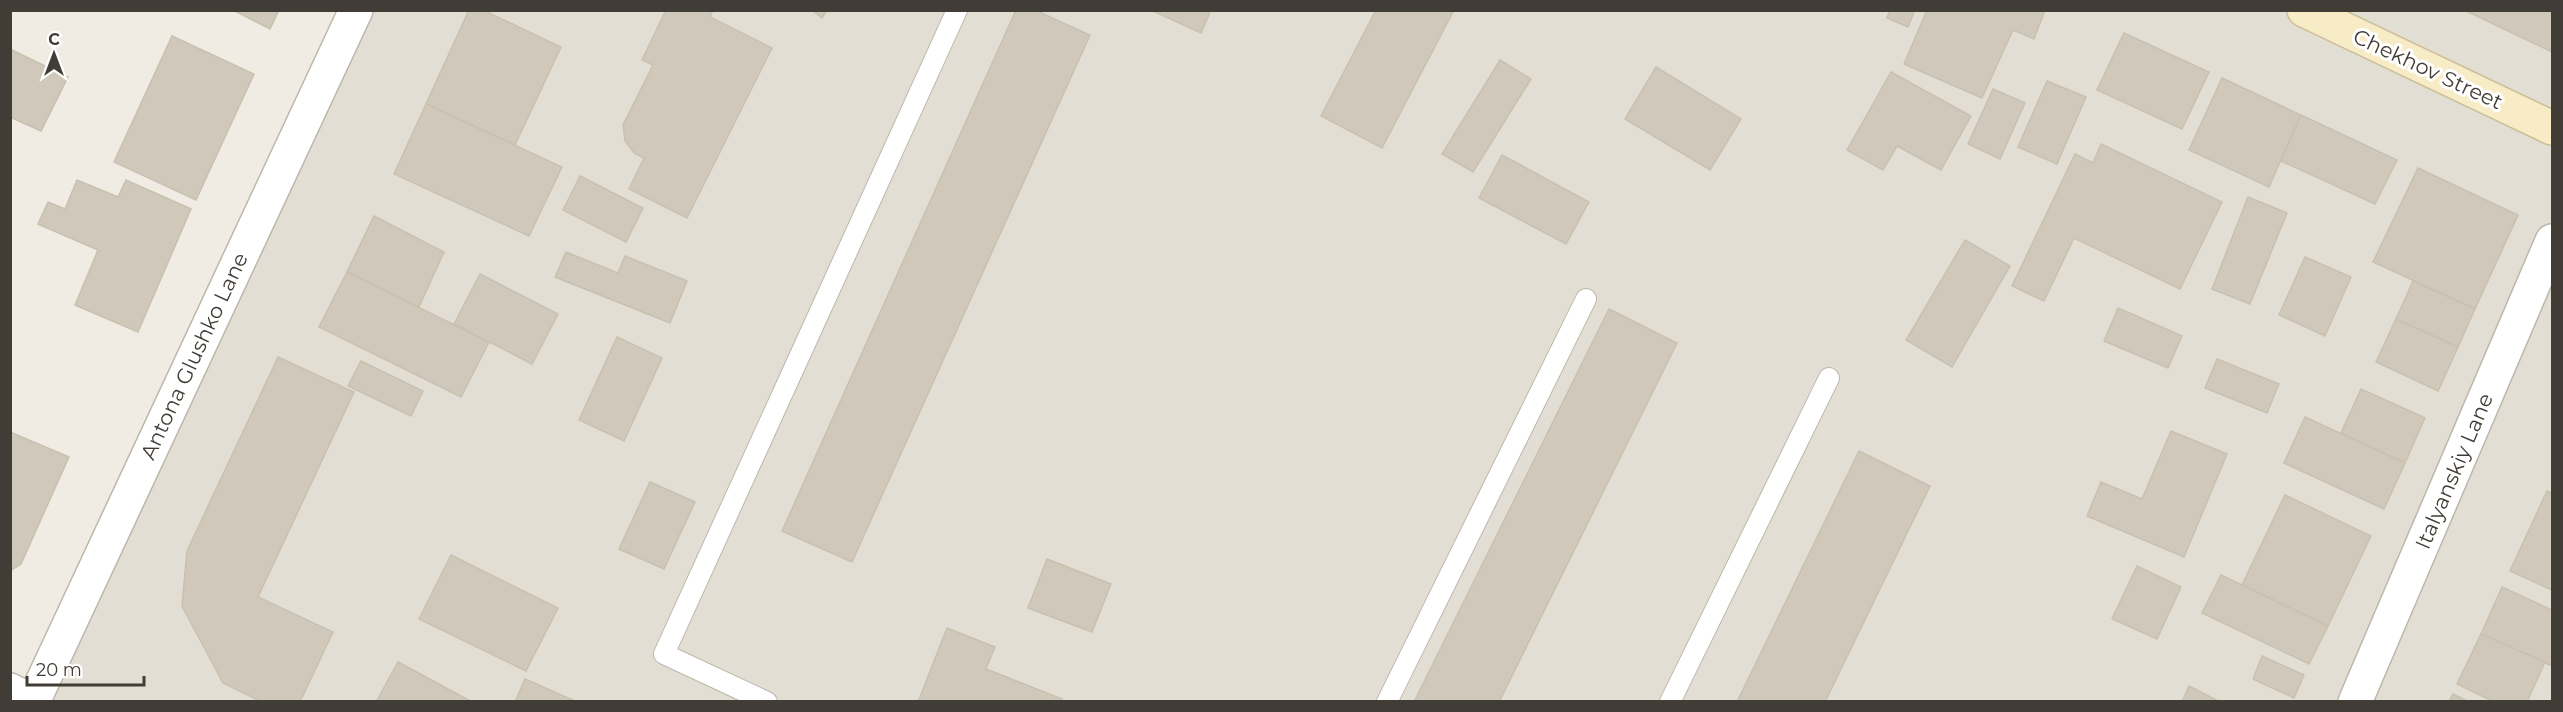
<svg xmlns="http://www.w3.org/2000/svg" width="2563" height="712" viewBox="0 0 2563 712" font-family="Montserrat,sans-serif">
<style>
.residential{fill:#e3ded3}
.building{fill:#d0c8bb;stroke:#cac0af;stroke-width:1.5}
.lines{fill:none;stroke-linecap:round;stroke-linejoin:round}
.service-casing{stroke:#bdb7ab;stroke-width:22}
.minor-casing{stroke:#bdb7ab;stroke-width:36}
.tertiary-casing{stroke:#bdb7ab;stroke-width:36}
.secondary-casing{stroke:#cabf98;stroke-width:36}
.service{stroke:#fff;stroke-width:20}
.minor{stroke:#fff;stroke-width:33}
.tertiary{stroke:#fff;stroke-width:33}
.secondary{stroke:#f7ecc6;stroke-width:33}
.labels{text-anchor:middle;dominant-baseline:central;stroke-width:6;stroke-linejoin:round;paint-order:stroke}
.street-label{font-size:21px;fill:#413c35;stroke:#fff}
</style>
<rect width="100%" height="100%" fill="#f0ece4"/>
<!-- residential -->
<polygon class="residential" points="356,11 2552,11 2552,701 11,702 33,701"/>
<!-- building -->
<g class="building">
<polygon points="233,10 279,10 270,29"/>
<polygon points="469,10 483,10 561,47 515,145 426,104"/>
<polygon points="666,10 713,10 710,17 772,48 687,218 629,189 644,158 634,153 625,141 623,125 653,65 642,60"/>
<polygon points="812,10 827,10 822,18"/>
<polygon points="1016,10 1035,10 1090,35 852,562 782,531"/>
<polygon points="1151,10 1211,10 1201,33"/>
<polygon points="1376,10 1454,10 1382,148 1321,116"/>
<polygon points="1890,10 1915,10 1908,27 1887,18"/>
<polygon points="1927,10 2045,10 2034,39 2013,30 1982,98 1904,64"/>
<polygon points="2464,10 2552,10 2552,52"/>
<polygon points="2124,33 2209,72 2182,129 2097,90"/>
<polygon points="172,36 254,74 196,200 114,162"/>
<polygon points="10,49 68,77 41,131 10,117"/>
<polygon points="1500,60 1531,79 1473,172 1442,154"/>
<polygon points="1656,67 1741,119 1710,170 1625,119"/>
<polygon points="1891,72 1971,116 1941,170 1897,146 1883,170 1847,150"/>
<polygon points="2222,78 2301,115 2269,187 2189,150"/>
<polygon points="2047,81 2086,97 2057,164 2018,147"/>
<polygon points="1993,89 2025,103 2000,159 1968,144"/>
<polygon points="426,104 562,167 529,236 394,174"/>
<polygon points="2301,115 2397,160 2375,204 2281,161"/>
<polygon points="2101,144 2222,202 2180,289 2074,238 2044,301 2012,286 2075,154 2093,163"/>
<polygon points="1502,155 1589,202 1566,244 1479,198"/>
<polygon points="2418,168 2518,215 2475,309 2373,262"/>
<polygon points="580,176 643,208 626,242 563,210"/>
<polygon points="77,180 118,197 126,180 191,209 138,332 75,305 98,250 38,224 48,202 65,209"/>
<polygon points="2248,197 2287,213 2250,304 2212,289"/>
<polygon points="374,216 444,252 419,307 347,272"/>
<polygon points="1965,240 2010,266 1952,367 1906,340"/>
<polygon points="566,252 618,273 625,256 687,281 670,323 555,277"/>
<polygon points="2305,257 2351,277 2325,336 2279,315"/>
<polygon points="347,272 489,342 461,397 319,327"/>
<polygon points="480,274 558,314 532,364 454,324"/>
<polygon points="2413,281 2475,309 2458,347 2396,319"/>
<polygon points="2118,308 2182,336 2168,368 2104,341"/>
<polygon points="1609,309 1677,343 1499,702 1414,702"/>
<polygon points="2396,319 2458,347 2438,391 2376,362"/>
<polygon points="617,337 662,358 624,441 579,420"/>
<polygon points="278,357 354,392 258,597 333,632 300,702 262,702 223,683 182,606 187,551"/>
<polygon points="2217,359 2279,384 2267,413 2205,388"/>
<polygon points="361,361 423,391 411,416 348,386"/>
<polygon points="2361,389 2425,418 2405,463 2341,433"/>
<polygon points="2305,417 2405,463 2384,509 2284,463"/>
<polygon points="2171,431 2227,454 2184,557 2087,516 2101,482 2142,499"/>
<polygon points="10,432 69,457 21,564 10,571"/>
<polygon points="1859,451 1930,486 1825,702 1737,702"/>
<polygon points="650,482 695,502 664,569 619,549"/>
<polygon points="2547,491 2552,493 2552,590 2510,571"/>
<polygon points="2285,495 2371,536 2328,626 2242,585"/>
<polygon points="451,555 558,608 526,671 419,619"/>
<polygon points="1047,559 1111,584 1092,632 1028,608"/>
<polygon points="2137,566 2181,587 2157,639 2112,619"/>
<polygon points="2221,575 2328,626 2309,664 2202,613"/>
<polygon points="2502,587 2552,610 2552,666 2481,634"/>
<polygon points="947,628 995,647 986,669 1062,699 1061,702 918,702"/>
<polygon points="2481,634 2545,662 2527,702 2494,702 2457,684"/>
<polygon points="2262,656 2304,675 2294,698 2253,679"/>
<polygon points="398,662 472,702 376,702"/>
<polygon points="525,679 573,700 572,702 515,702"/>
<polygon points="2189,686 2220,702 2182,702"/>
<polygon points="2453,694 2469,702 2449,702"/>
</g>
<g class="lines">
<!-- service casing -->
<g class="service-casing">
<g id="service">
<polyline points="767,702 664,654 957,10"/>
<polyline points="1387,702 1586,299"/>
<polyline points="1670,702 1829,378"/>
</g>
</g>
<!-- minor casing -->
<g class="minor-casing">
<g id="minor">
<polyline points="33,702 356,10"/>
<polyline points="2355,702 2552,241"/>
</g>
</g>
<!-- tertiary casing -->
<g class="tertiary-casing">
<polyline id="tertiary" points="10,690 34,702"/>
</g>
<!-- secondary casing -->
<g class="secondary-casing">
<polyline id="secondary" points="2304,10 2552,128"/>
</g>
<!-- service -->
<use href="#service" class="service"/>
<!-- minor -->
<use href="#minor" class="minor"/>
<!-- tertiary -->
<use href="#tertiary" class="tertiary"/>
<!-- secondary -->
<use href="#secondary" class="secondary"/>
</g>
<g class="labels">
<!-- street labels -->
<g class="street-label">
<text transform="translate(2428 69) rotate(25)">Chekhov Street</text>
<text transform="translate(194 356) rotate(-65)">Antona Glushko Lane</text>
<text transform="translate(2454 471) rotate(-67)">Italyanskiy Lane</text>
</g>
</g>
<!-- border -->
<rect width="2563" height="712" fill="none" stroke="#413c35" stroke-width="24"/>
<!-- north arrow -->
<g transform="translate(54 54)" stroke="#ffffff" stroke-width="4.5" paint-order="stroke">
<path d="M0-4.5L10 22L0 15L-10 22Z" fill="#413c35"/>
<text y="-9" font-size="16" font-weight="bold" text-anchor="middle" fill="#413c35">С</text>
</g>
<!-- scale -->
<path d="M27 676v9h117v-9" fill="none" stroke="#413c35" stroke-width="3"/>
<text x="36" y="676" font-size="18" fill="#413c35" stroke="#ffffff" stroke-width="4.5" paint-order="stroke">20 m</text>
</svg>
